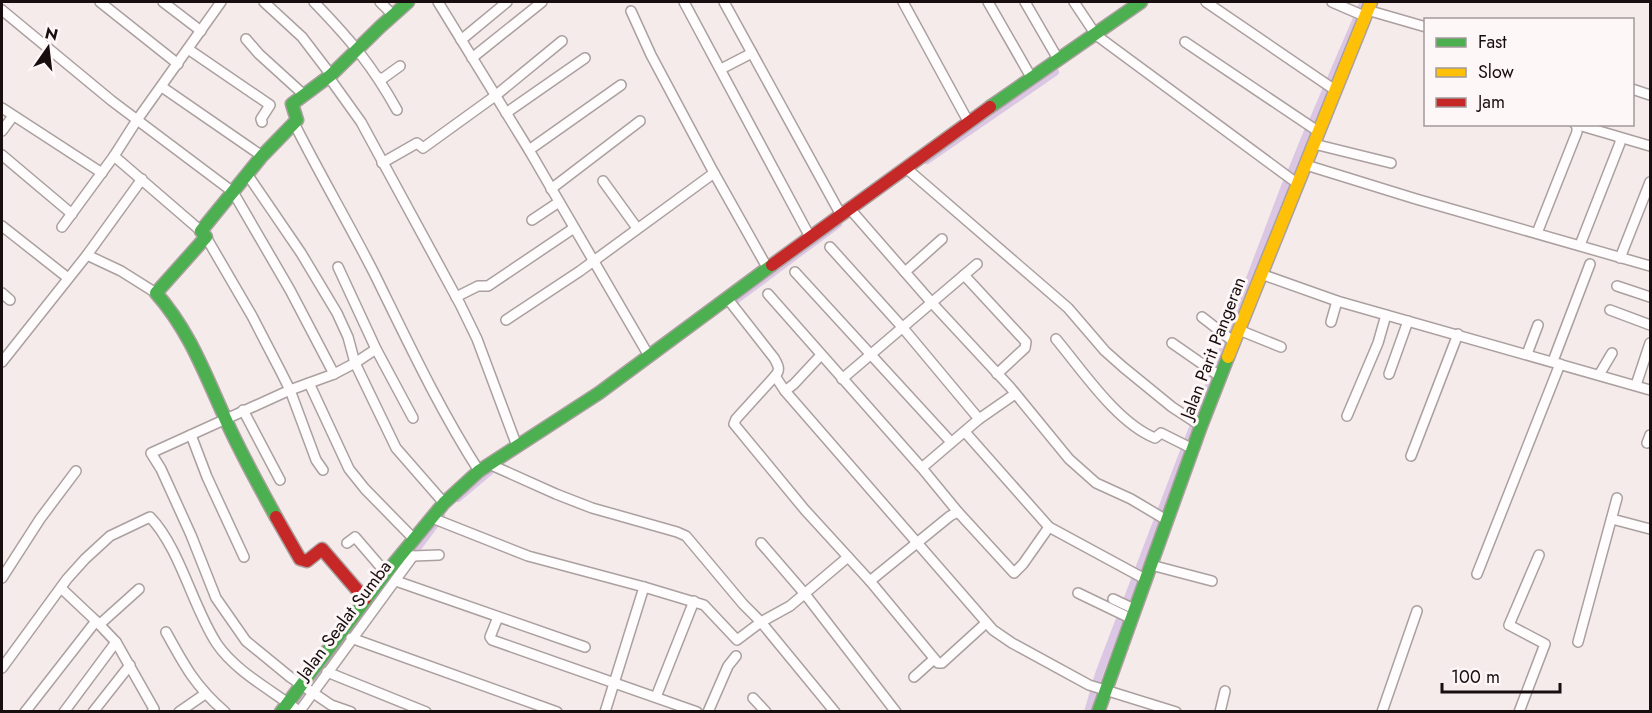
<svg xmlns="http://www.w3.org/2000/svg" width="1652" height="713" viewBox="0 0 1652 713" font-family="Jost,sans-serif">
<style>
.lines{fill:none;stroke-linecap:round;stroke-linejoin:round}
.canal{stroke:#dbc7e3;stroke-width:8}
.street-casing{stroke:#aba0a0;stroke-width:12}
.fast-casing{stroke:#aba0a0;stroke-width:15}
.slow-casing{stroke:#aba0a0;stroke-width:15}
.jam-casing{stroke:#aba0a0;stroke-width:15}
.street{stroke:#fefcfc;stroke-width:9}
.fast{stroke:#4caf50;stroke-width:12}
.slow{stroke:#ffc107;stroke-width:12}
.jam{stroke:#c62828;stroke-width:12}
.labels{text-anchor:middle;dominant-baseline:central;stroke-width:6;stroke-linejoin:round;paint-order:stroke}
.street-label{font-size:18px;fill:#190e0f;stroke:#fef7f7}
</style>
<rect width="100%" height="100%" fill="#f6ebeb"/>
<g class="lines">
<!-- canal -->
<g class="canal">
<polyline points="1312,123 1364,2"/>
<polyline points="927,160 1055,72"/>
<polyline points="1291,173 1308,131"/>
<polyline points="737,299 838,224"/>
<polyline points="1197,418 1286,184"/>
<polyline points="458,498 490,471"/>
<polyline points="409,559 441,516"/>
<polyline points="289,712 362,618"/>
<polyline points="1088,712 1099,674 1194,425"/>
</g>
<!-- street casing -->
<g class="street-casing">
<g id="street">
<polyline points="100,2 178,64"/>
<polyline points="163,2 201,31"/>
<polyline points="264,2 302,37 331,75"/>
<path d="M314,2C349,38 372,65 397,110"/>
<polyline points="380,2 393,15"/>
<polyline points="438,2 529,150 649,356"/>
<polyline points="684,2 810,237"/>
<polyline points="724,2 841,215"/>
<polyline points="903,2 969,123"/>
<polyline points="988,2 1031,77"/>
<polyline points="1025,2 1058,59"/>
<polyline points="1074,2 1096,35 1298,184"/>
<polyline points="1206,2 1332,88"/>
<polyline points="1332,2 1362,15"/>
<polyline points="2,10 112,101 233,192 290,290 334,374"/>
<polyline points="1367,10 1426,27"/>
<polyline points="246,39 259,54 303,94"/>
<polyline points="461,40 507,2"/>
<polyline points="1185,42 1319,132"/>
<polyline points="188,49 270,105 261,119 262,122"/>
<polyline points="472,58 542,2"/>
<polyline points="721,69 752,53"/>
<polyline points="328,76 361,122 460,304 477,339 517,446"/>
<polyline points="378,77 382,79 400,66"/>
<polyline points="162,87 262,156"/>
<polyline points="1632,89 1650,95"/>
<polyline points="2,108 102,173"/>
<polyline points="506,113 585,58"/>
<path d="M294,123C319,173 348,222 374,273C407,340 438,407 479,471"/>
<polyline points="1575,124 1650,146"/>
<polyline points="2,131 13,116"/>
<polyline points="1314,144 1391,163"/>
<polyline points="529,150 621,85"/>
<polyline points="2,155 72,214"/>
<polyline points="114,156 201,231"/>
<polyline points="382,163 417,143 423,148 495,96 562,41"/>
<polyline points="1306,165 1416,199 1650,266"/>
<polyline points="906,168 1068,308 1105,351 1123,367 1172,407 1201,426"/>
<polyline points="714,173 768,269"/>
<polyline points="247,174 301,253 337,313 348,337 355,363 396,448 444,503"/>
<polyline points="603,181 637,228"/>
<polyline points="551,189 640,121"/>
<polyline points="850,209 932,303 1010,387 1069,459 1096,483 1131,499 1168,521"/>
<polyline points="532,220 559,202"/>
<polyline points="2,226 68,278"/>
<polyline points="62,227 114,156 137,120 221,2"/>
<polyline points="1537,233 1577,132 1577,125"/>
<polyline points="206,237 252,316 281,372 290,390 316,460 323,470"/>
<polyline points="1580,245 1620,143 1620,138"/>
<polyline points="830,247 903,328 979,419"/>
<polyline points="87,255 121,271 156,293"/>
<polyline points="1620,258 1650,182"/>
<polyline points="338,267 376,349 413,418"/>
<polyline points="795,272 951,442"/>
<polyline points="905,272 942,239"/>
<polyline points="1261,274 1337,301 1650,390"/>
<polyline points="964,275 1026,342 1025,348 997,374"/>
<polyline points="1617,286 1650,297"/>
<polyline points="2,293 10,300"/>
<polyline points="768,294 920,466 924,466 979,419 1015,394"/>
<polyline points="456,297 478,286 488,286 574,228"/>
<path d="M727,298L774,358C778,365 781,370 775,376L785,391L993,630L1012,643L1089,685L1176,712"/>
<polyline points="1610,310 1650,325"/>
<polyline points="1202,317 1234,342"/>
<polyline points="506,320 580,271 714,173 651,55 631,11"/>
<polyline points="1331,322 1337,301"/>
<polyline points="1239,330 1281,347"/>
<path d="M1056,339C1082,370 1117,423 1155,438L1161,433L1193,449"/>
<polyline points="1172,343 1221,377"/>
<polyline points="1527,354 1538,325"/>
<polyline points="1553,361 1590,264"/>
<polyline points="2,362 87,255 142,179"/>
<polyline points="1389,374 1408,321"/>
<polyline points="1599,375 1612,353"/>
<polyline points="775,376 736,419 734,424 805,510 870,581 938,663 942,663 986,623"/>
<polyline points="842,379 977,264"/>
<polyline points="309,383 349,469 365,489 414,539"/>
<polyline points="1636,385 1650,343"/>
<polyline points="785,391 794,384 821,355"/>
<polyline points="243,410 280,480"/>
<polyline points="1347,416 1378,343 1386,315"/>
<polyline points="965,432 1049,527"/>
<polyline points="191,435 207,477 244,557"/>
<polyline points="1647,443 1650,435"/>
<polyline points="1411,456 1458,334"/>
<polyline points="489,464 556,494 592,508 677,532 686,536 743,604 761,622 835,712"/>
<polyline points="921,467 958,512"/>
<polyline points="432,518 528,556 644,587 605,712"/>
<polyline points="1612,519 1650,529"/>
<polyline points="347,543 355,537 386,573"/>
<polyline points="761,543 805,594 896,712"/>
<polyline points="413,556 439,555"/>
<polyline points="1151,565 1212,581"/>
<polyline points="1477,574 1560,364"/>
<polyline points="2,578 40,519 76,471"/>
<polyline points="396,581 585,647"/>
<polyline points="870,581 950,516 958,512 1014,573 1023,564 1049,527 1145,579"/>
<polyline points="644,587 704,605 737,640 761,622 790,606 848,557"/>
<polyline points="61,588 96,621 116,642 154,709 152,712"/>
<polyline points="1078,593 1130,618"/>
<polyline points="1113,599 1134,609"/>
<polyline points="498,617 490,637 492,640 697,712"/>
<polyline points="100,624 139,589"/>
<path d="M166,632C184,665 195,686 225,712"/>
<polyline points="351,638 557,712"/>
<polyline points="1578,642 1617,498"/>
<path d="M2,668L67,579L85,559L110,536L150,517C180,548 193,608 217,644C236,672 273,691 299,711"/>
<polyline points="327,672 426,712"/>
<polyline points="914,677 934,659"/>
<polyline points="656,697 694,601"/>
<polyline points="753,698 766,712"/>
<polyline points="25,712 96,621"/>
<polyline points="64,712 116,642"/>
<polyline points="93,712 130,665"/>
<polyline points="179,712 205,694"/>
<polyline points="299,712 413,556"/>
<polyline points="351,712 331,705 290,677 246,641 216,598 191,535 161,469 151,453 290,390 334,374 355,363 376,349"/>
<polyline points="708,712 728,666 736,656"/>
<polyline points="1220,712 1225,691"/>
<polyline points="1382,712 1417,611"/>
<polyline points="1519,712 1545,644 1509,625 1539,555"/>
</g>
</g>
<!-- fast casing -->
<g class="fast-casing">
<g id="fast">
<polyline points="990,107 1141,2"/>
<path d="M276,517C258,484 240,452 225,418C205,374 189,330 156,293L206,237L201,231L262,156L297,120L292,104L331,75L380,27L408,2"/>
<polyline points="281,712 386,573 444,503 479,471 599,393 772,265"/>
<polyline points="1098,712 1201,426 1228,357"/>
</g>
</g>
<!-- slow casing -->
<g class="slow-casing">
<polyline id="slow" points="1228,357 1371,2"/>
</g>
<!-- jam casing -->
<g class="jam-casing">
<g id="jam">
<polyline points="772,265 990,107"/>
<polyline points="276,517 300,559 307,561 322,549 365,599"/>
</g>
</g>
<!-- street -->
<use href="#street" class="street"/>
<!-- fast -->
<use href="#fast" class="fast"/>
<!-- slow -->
<use href="#slow" class="slow"/>
<!-- jam -->
<use href="#jam" class="jam"/>
</g>
<g class="labels">
<!-- street labels -->
<g class="street-label">
<text transform="translate(1213 348) rotate(-69)">Jalan Parit Pangeran</text>
<text transform="translate(344 620) rotate(-53)">Jalan Sealat Sumba</text>
</g>
</g>
<!-- border -->
<rect width="1652" height="713" fill="none" stroke="#190e0f" stroke-width="6"/>
<!-- legend -->
<rect x="1424" y="18" width="210" height="108" fill="#fef7f7" stroke="#a29a9a" stroke-width="1.5"/>
<rect x="1436" y="38" width="30" height="9" fill="#4caf50" stroke="#a29a9a" stroke-width="1.5"/>
<text x="1478" y="48" font-size="18" fill="#190e0f">Fast</text>
<rect x="1436" y="68" width="30" height="9" fill="#ffc107" stroke="#a29a9a" stroke-width="1.5"/>
<text x="1478" y="78" font-size="18" fill="#190e0f">Slow</text>
<rect x="1436" y="98" width="30" height="9" fill="#c62828" stroke="#a29a9a" stroke-width="1.5"/>
<text x="1478" y="108" font-size="18" fill="#190e0f">Jam</text>
<!-- north arrow -->
<g transform="translate(48 48) rotate(14)" stroke="#fef7f7" stroke-width="4.5" paint-order="stroke">
<path d="M0-4.5L10 22L0 15L-10 22Z" fill="#190e0f"/>
<text y="-9" font-size="16" font-weight="bold" text-anchor="middle" fill="#190e0f">N</text>
</g>
<!-- scale -->
<path d="M1442 683v9h118v-9" fill="none" stroke="#190e0f" stroke-width="3"/>
<text x="1451" y="683" font-size="18" fill="#190e0f" stroke="#fef7f7" stroke-width="4.5" paint-order="stroke">100 m</text>
</svg>
